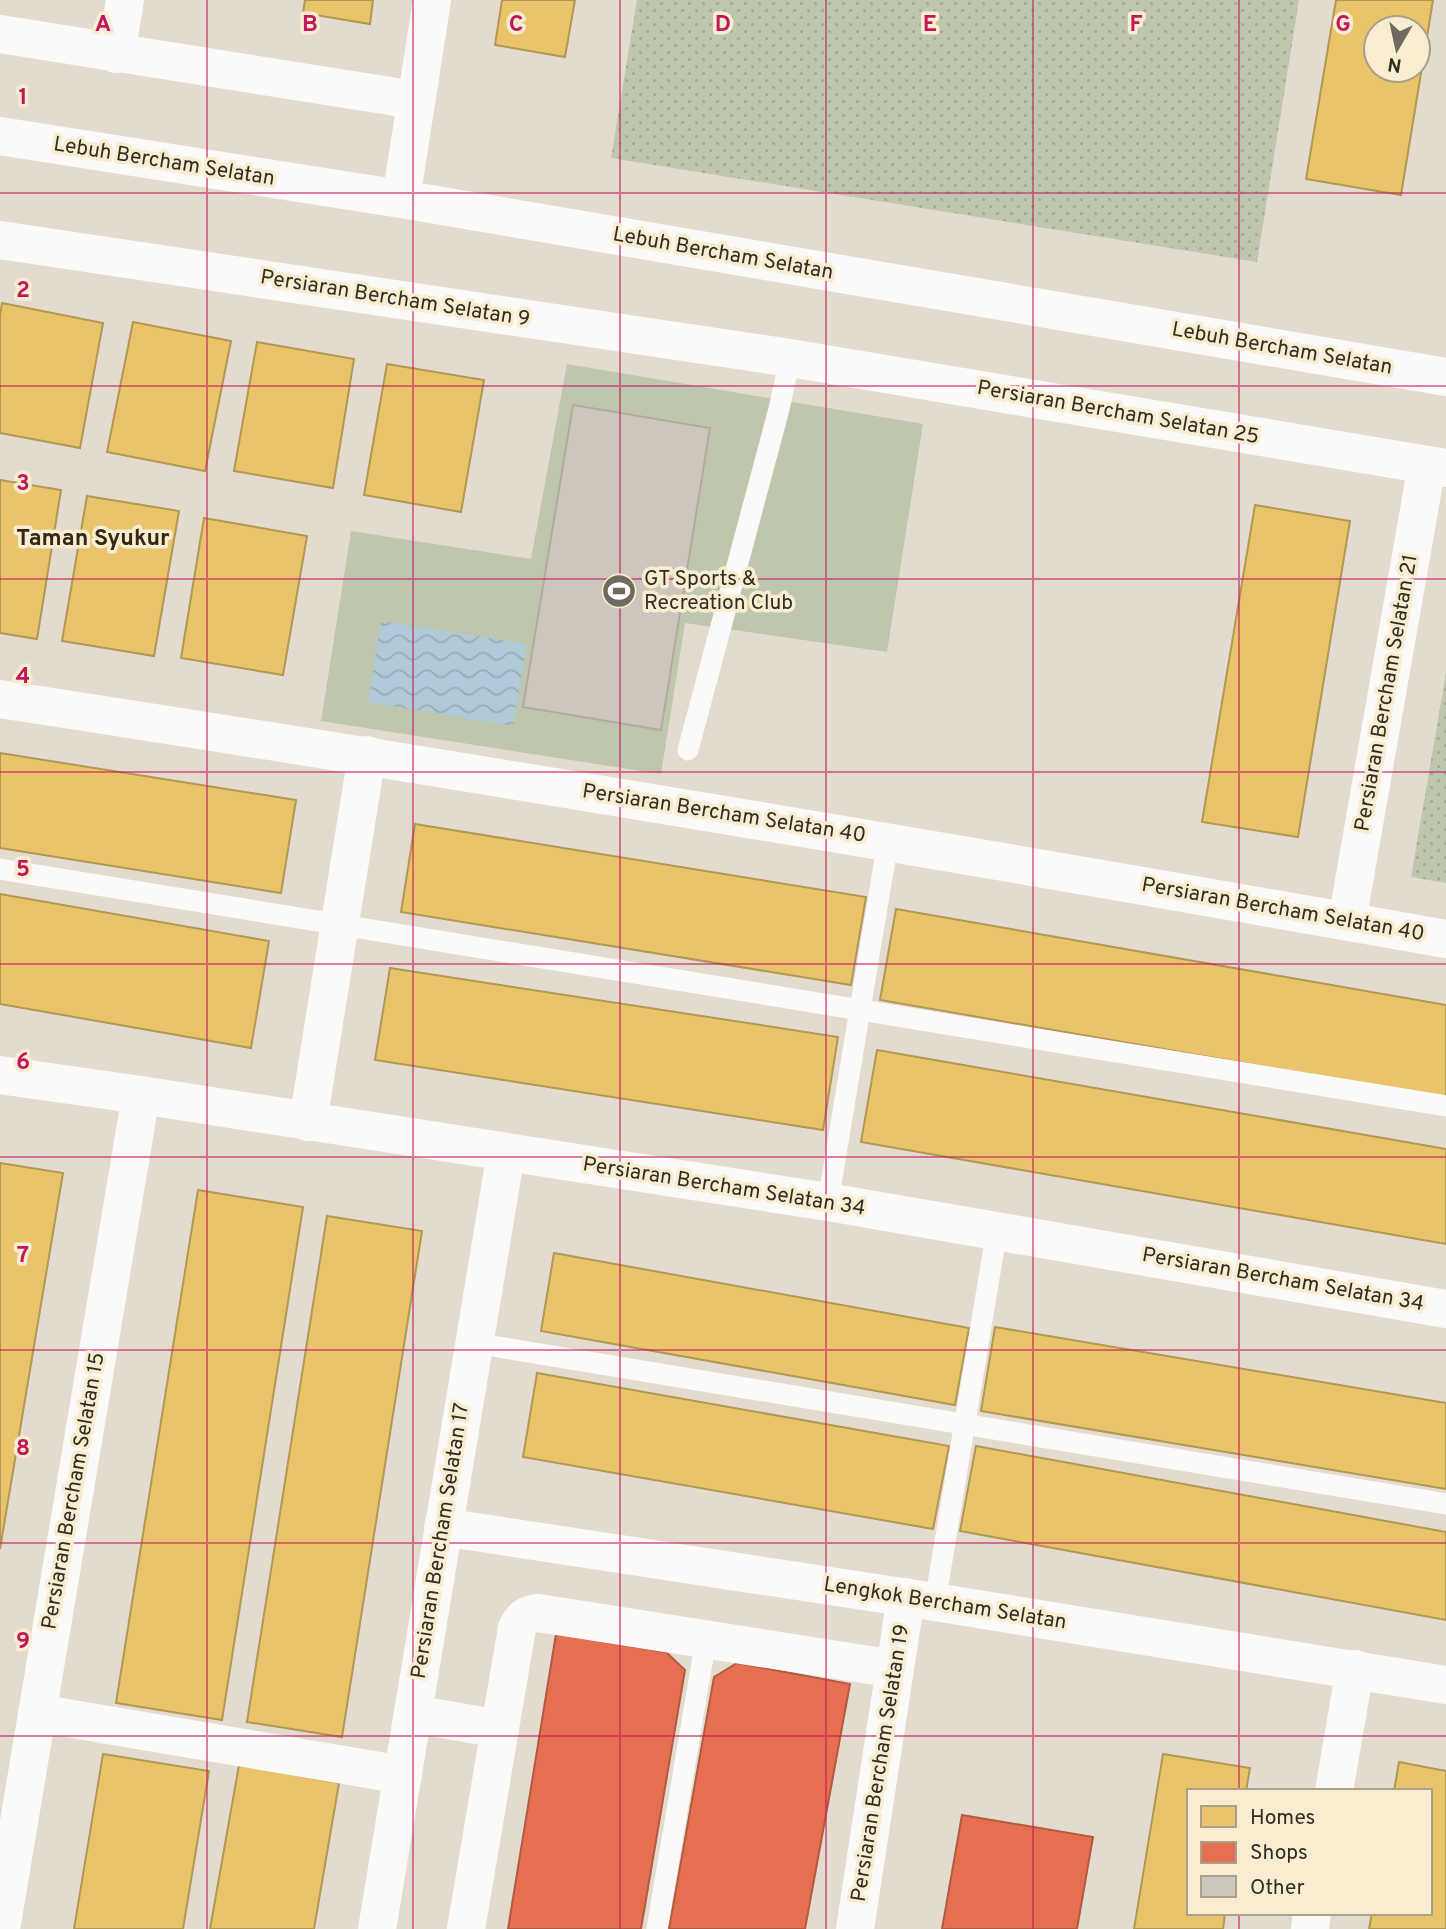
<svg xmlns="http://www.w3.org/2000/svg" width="1446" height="1929" viewBox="0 0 1446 1929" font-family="Overpass,sans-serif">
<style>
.grass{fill:url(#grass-dots)}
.garden{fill:#bfc6ae}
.water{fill:url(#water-waves)}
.homes{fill:#e9c46a;stroke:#b29755;stroke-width:2;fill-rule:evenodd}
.shops{fill:#e76f51;stroke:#b15b43;stroke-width:2}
.building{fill:#cec5bc;stroke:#b3aba2;stroke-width:2}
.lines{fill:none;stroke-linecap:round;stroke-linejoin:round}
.lane{stroke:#fbfaf8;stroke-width:21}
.street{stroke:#fbfaf8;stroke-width:38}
.secondary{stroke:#fbfaf8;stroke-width:38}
.grid{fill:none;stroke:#c2185b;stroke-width:2;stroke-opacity:0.55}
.labels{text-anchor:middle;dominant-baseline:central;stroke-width:7;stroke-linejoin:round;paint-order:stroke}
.street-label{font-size:21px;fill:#322d23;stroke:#f8ecd1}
.poi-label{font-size:21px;fill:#322d23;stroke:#f8ecd1;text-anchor:start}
.neighbourhood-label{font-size:23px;font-weight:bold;fill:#322813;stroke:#f8ecd1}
.grid-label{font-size:23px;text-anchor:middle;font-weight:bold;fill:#c2185b;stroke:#f8ecd1;stroke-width:7;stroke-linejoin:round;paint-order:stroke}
</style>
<defs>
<pattern id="grass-dots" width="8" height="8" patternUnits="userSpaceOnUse" patternTransform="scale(1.75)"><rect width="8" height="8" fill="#bfc6ae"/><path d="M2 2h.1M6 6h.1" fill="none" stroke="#a5aa95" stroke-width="1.8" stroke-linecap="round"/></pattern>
<pattern id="water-waves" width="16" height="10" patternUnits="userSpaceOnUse" patternTransform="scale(1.75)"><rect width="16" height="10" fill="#b1c9d8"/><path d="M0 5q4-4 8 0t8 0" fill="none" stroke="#99adb9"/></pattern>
</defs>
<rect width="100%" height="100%" fill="#e3dbcd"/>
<!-- grass -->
<g class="grass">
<polygon points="637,0 1299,0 1257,262 611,158"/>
<polygon points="1446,673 1446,883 1411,877"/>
</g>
<!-- garden -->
<polygon class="garden" points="567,364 923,424 887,652 685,623 661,774 321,721 351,531 531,559"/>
<!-- water -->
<polygon class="water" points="381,621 527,644 513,726 368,702"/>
<!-- homes -->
<g class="homes">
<polygon points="305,0 373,0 370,24 303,13"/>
<polygon points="502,0 575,0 565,57 495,45"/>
<path d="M1336,0H1433L1401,195L1306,179ZM1376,28H1418V70H1376Z"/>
<polygon points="2,303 103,323 80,448 0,433 0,315"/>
<polygon points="133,322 231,341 205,471 107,452"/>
<polygon points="257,342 354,359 333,488 234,471"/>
<polygon points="387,364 484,380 461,512 364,495"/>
<polygon points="0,480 61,490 37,639 0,633"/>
<polygon points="87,496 179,511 154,656 62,641"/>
<polygon points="1255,505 1350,521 1298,837 1202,822"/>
<polygon points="204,518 307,536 283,675 181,658"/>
<polygon points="0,753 296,800 281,893 0,848"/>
<polygon points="415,824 866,897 851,985 401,912"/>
<polygon points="0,894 269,941 251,1048 0,1004"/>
<polygon points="896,909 1446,1005 1446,1098 880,1000"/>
<polygon points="390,968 838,1037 823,1130 375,1060"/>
<polygon points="877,1050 1446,1149 1446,1244 861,1142"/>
<polygon points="0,1163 63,1173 0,1549"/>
<polygon points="198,1190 303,1207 222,1720 116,1703"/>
<polygon points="327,1216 422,1231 342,1737 247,1722"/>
<polygon points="554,1253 969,1328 955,1405 541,1331"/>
<polygon points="995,1327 1446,1403 1446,1489 981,1411"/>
<polygon points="537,1373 949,1446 933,1529 523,1457"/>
<polygon points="976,1446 1446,1532 1446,1620 960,1531"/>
<polygon points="103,1754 209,1771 183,1929 74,1929"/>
<polygon points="1163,1754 1250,1768 1246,1791 1189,1791 1189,1913 1225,1913 1223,1929 1134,1929"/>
<polygon points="1399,1762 1446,1771 1446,1929 1369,1929 1372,1913 1430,1913 1430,1791 1394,1791"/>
<polygon points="239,1765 339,1783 314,1929 210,1929"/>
</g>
<!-- shops -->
<g class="shops">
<polygon points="556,1634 666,1652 685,1670 641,1929 508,1929"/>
<polygon points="737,1663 850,1684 805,1929 669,1929 714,1677"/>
<polygon points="962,1815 1093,1837 1077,1929 942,1929"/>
</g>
<!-- building -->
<polygon class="building" points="573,405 710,428 661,730 523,707"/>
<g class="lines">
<!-- lane -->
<g class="lane">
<polyline points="688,750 779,409 790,358"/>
<polyline points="0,869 1446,1106"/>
<polyline points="828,1202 888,841"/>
<polyline points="474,1343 1446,1504"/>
<polyline points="935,1602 997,1230"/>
<polyline points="657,1929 706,1639"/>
</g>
<!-- street -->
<g class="street">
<polyline points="0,34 415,100"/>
<polyline points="116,54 125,0"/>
<polyline points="401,199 432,0"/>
<polyline points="0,240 790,358 1446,468"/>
<path d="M0,699C483,773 965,854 1446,939"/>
<polyline points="1347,921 1427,465"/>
<polyline points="0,1075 141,1095 828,1202 1446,1309"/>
<polyline points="308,1122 367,755"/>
<polyline points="443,1527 935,1602 1446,1685"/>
<polyline points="37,1713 403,1775"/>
<polyline points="413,1714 500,1729"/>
<polyline points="1334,1791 1355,1669"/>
<polyline points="1,1929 141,1095"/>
<polyline points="377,1929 506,1153"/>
<path d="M466,1929L517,1628C522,1618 527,1614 538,1613L895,1669"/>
<polyline points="855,1929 906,1597"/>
<polyline points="1310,1929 1312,1913"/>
</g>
<!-- secondary -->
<polyline class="secondary" points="0,136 401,199 1446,377"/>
</g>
<!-- grid -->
<path class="grid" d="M207,0V1929M413,0V1929M620,0V1929M826,0V1929M1033,0V1929M1239,0V1791M0,193H1446M0,386H1446M0,579H1446M0,772H1446M0,964H1446M0,1157H1446M0,1350H1446M0,1543H1446M0,1736H1446M1239,1913V1929"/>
<!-- icons -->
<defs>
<g id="stadium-disc" transform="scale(1.75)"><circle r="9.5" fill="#706a5e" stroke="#f8ecd1"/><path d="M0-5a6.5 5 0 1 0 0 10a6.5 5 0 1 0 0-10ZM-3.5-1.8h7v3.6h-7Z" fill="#fff"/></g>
</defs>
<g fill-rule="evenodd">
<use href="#stadium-disc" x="619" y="591"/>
</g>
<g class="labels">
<!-- street labels -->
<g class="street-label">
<text transform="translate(164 162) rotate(9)">Lebuh Bercham Selatan</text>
<text transform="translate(723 254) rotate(10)">Lebuh Bercham Selatan</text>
<text transform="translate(395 299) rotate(9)">Persiaran Bercham Selatan 9</text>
<text transform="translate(1282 349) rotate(10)">Lebuh Bercham Selatan</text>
<text transform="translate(1118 413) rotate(10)">Persiaran Bercham Selatan 25</text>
<text transform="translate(1387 693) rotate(-80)">Persiaran Bercham Selatan 21</text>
<text transform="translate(724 814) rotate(9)">Persiaran Bercham Selatan 40</text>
<text transform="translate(1283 910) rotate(10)">Persiaran Bercham Selatan 40</text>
<text transform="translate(724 1187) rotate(9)">Persiaran Bercham Selatan 34</text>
<text transform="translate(1283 1280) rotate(10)">Persiaran Bercham Selatan 34</text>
<text transform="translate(74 1491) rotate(-80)">Persiaran Bercham Selatan 15</text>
<text transform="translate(441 1541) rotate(-81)">Persiaran Bercham Selatan 17</text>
<text transform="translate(945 1604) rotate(9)">Lengkok Bercham Selatan</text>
<text transform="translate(881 1763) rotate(-81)">Persiaran Bercham Selatan 19</text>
</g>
<!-- poi labels -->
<g class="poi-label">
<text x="644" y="579">GT Sports &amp;<tspan x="644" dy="24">Recreation Club</tspan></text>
</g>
<!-- neighbourhood labels -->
<g class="neighbourhood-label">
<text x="93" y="539">Taman Syukur</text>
</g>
</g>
<g class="grid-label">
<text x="103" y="31">A</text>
<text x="310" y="31">B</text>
<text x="516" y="31">C</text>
<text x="723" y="31">D</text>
<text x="930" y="31">E</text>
<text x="1136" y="31">F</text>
<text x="1343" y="31">G</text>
<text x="23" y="104">1</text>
<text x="23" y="297">2</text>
<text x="23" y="490">3</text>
<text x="23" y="683">4</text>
<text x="23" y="876">5</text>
<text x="23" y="1069">6</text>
<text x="23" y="1262">7</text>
<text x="23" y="1455">8</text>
<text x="23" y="1648">9</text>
</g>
<!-- legend -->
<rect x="1187" y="1789" width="245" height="126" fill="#f8ecd1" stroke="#a9a08b" stroke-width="2"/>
<rect x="1201" y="1806" width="35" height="21" fill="#e9c46a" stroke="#a9a08b" stroke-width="2"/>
<text x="1250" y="1824" font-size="21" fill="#322d23">Homes</text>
<rect x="1201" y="1842" width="35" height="21" fill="#e76f51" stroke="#a9a08b" stroke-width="2"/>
<text x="1250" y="1859" font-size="21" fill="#322d23">Shops</text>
<rect x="1201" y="1876" width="35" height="21" fill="#cec5bc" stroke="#a9a08b" stroke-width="2"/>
<text x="1250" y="1894" font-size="21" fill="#322d23">Other</text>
<!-- north arrow -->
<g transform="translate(1397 49) rotate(189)"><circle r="33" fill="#f8ecd1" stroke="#a9a08b" stroke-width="2"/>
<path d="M0-5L12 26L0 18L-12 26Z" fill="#706a5e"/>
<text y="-10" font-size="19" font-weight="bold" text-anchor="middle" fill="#322d23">N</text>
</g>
</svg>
